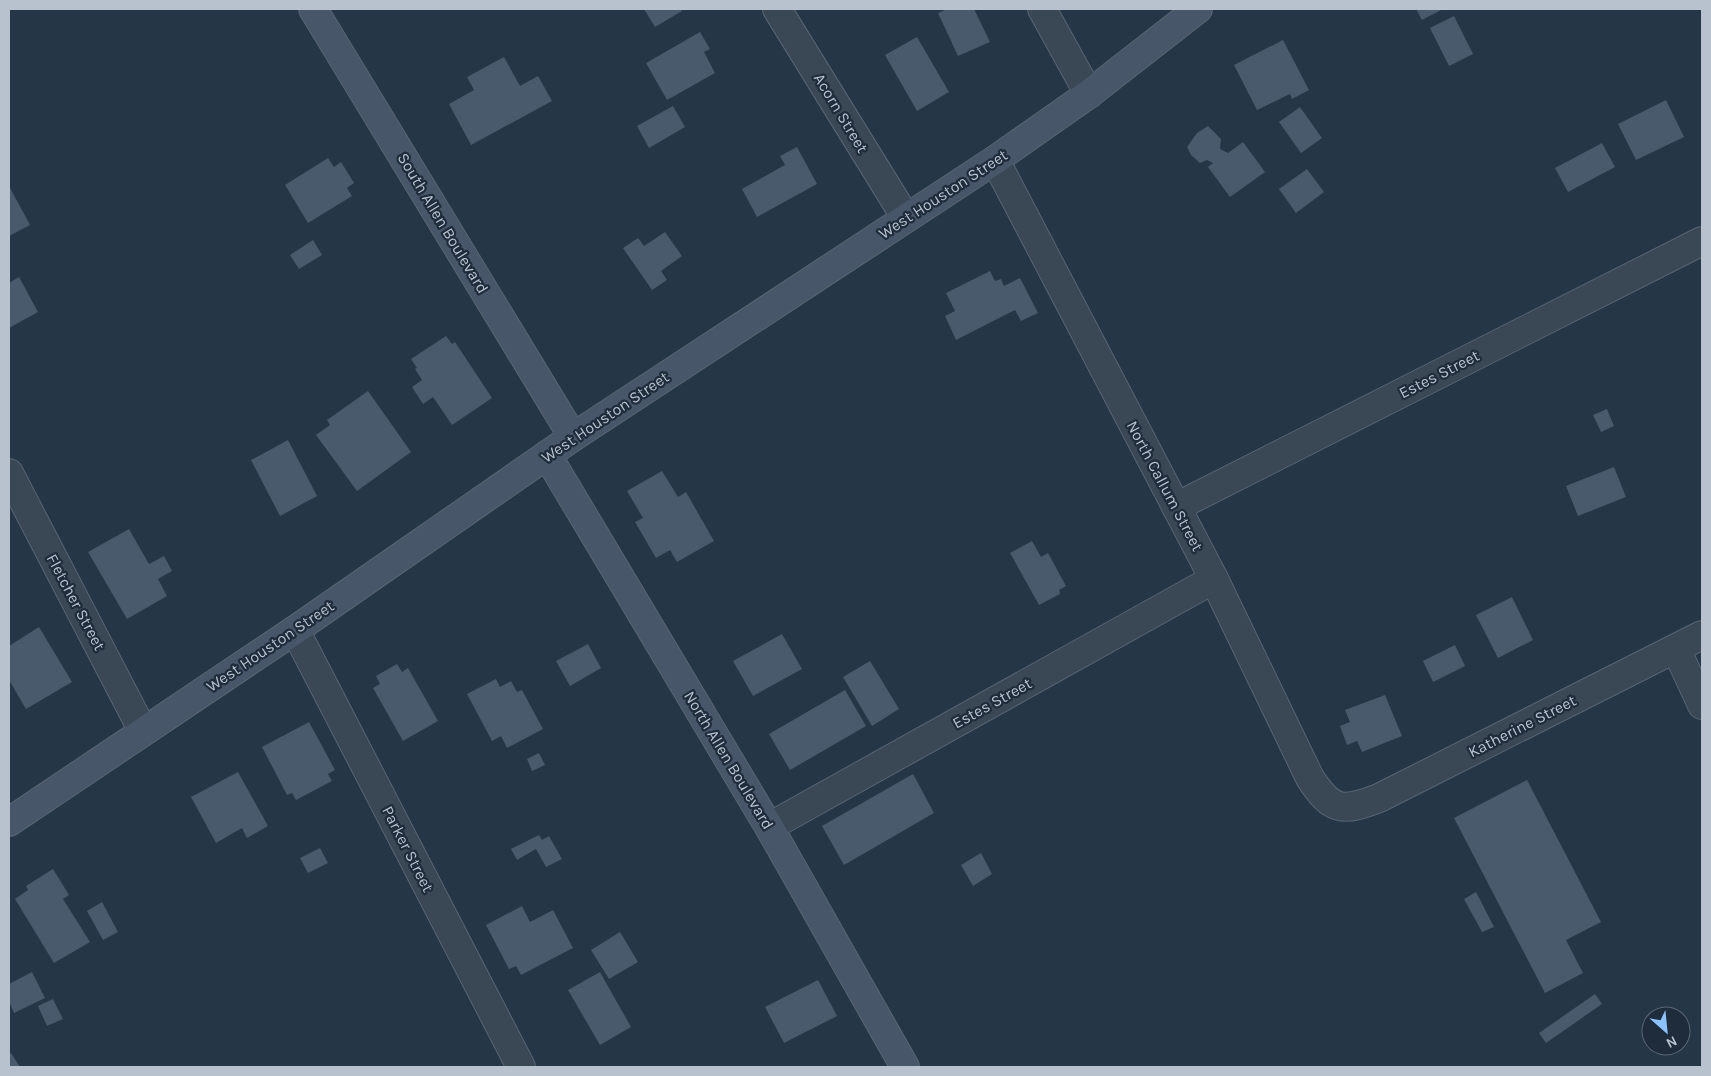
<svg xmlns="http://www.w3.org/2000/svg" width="1711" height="1076" viewBox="0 0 1711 1076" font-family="Karla,sans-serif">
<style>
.building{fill:#485a6c}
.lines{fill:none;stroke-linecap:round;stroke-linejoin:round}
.street-casing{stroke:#586572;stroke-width:30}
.secondary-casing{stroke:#586572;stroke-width:30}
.street{stroke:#3a4755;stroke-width:28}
.secondary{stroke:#475769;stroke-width:28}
.labels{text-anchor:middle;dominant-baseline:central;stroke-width:4.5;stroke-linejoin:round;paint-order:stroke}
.street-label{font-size:16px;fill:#b7c2ce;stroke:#1e2c3b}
</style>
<rect width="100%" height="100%" fill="#253646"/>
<!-- building -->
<g class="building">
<polygon points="644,9 680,9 682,11 655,27"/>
<polygon points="947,9 974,9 990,42 958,56 938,13"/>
<polygon points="1416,9 1443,9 1422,20"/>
<polygon points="1454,16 1473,54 1449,66 1430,28"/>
<polygon points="700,32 710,49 704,52 715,73 667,100 646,63"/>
<polygon points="917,37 949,92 917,111 885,55"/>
<polygon points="1283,40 1309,90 1292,99 1290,94 1257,110 1234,65"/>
<polygon points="504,57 520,86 538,76 552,101 471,145 449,104 474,90 467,77"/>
<polygon points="1666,100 1684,137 1636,160 1618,124"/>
<polygon points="673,106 685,127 649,148 637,126"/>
<polygon points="1300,107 1322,138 1301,153 1279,122"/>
<polygon points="1208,126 1221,139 1220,149 1228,153 1243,142 1265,172 1230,197 1208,167 1213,163 1207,160 1200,163 1191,155 1187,147 1197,133"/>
<polygon points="1602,143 1615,167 1568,192 1555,168"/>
<polygon points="797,147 817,184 757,217 742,189 785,165 780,156"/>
<polygon points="328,158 334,167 341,162 354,183 347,188 352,196 308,223 285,185"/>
<polygon points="1307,169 1324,192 1296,213 1279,189"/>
<polygon points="9,186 30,225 9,236"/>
<polygon points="665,232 682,256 661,271 667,280 652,290 623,248 638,238 644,246"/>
<polygon points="313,240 322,255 299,269 290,255"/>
<polygon points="990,271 995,281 1001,279 1004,286 1020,278 1038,313 1021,321 1015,310 956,340 945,316 955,311 946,293"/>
<polygon points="19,277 38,312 9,328 9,283"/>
<polygon points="446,336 452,344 455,342 492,398 452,425 433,397 423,404 412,387 422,380 415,369 417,368 411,359"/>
<polygon points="368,391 411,452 357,491 316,435 330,425 327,420"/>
<polygon points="1607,409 1614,426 1601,432 1593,415"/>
<polygon points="288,440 317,496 280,516 251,460"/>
<polygon points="1614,467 1626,497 1578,516 1566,486"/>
<polygon points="662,471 678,497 686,492 714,541 677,562 670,550 656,558 635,522 643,518 627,491"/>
<polygon points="129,529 149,564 164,556 172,571 158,579 167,596 127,619 88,552"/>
<polygon points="1032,541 1041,557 1048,553 1066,586 1059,590 1060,594 1039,605 1010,553"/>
<polygon points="1512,597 1533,640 1498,658 1476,615"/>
<polygon points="39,627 72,682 26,709 9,680 9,646"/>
<polygon points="782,634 802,669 753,696 733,661"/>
<polygon points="588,644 601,668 570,686 556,661"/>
<polygon points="1455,645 1465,666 1433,682 1423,661"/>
<polygon points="870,661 899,709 872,726 843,677"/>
<polygon points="397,664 402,672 408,668 438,721 403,741 373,688 380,684 376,676"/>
<polygon points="496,679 500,687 511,681 517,692 522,690 543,729 507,748 501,736 492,741 467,694"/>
<polygon points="845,690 866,726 790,770 769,734"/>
<polygon points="1385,695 1402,736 1362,752 1357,741 1347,745 1340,726 1350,722 1345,710"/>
<polygon points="309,722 335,770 328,774 332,781 296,800 292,793 287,795 262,747"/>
<polygon points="539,753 545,765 532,771 527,759"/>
<polygon points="238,772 268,826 247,838 242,828 216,843 191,797"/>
<polygon points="913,774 934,813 844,865 822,826"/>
<polygon points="1527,780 1601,922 1566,940 1583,973 1545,993 1454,818"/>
<polygon points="539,835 542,840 549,836 562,859 546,867 536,849 517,860 511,849"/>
<polygon points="320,848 328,863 308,873 300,858"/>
<polygon points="981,853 992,874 973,886 961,865"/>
<polygon points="53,869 69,895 63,899 90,942 54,963 15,899 28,890 26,886"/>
<polygon points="1476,892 1494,927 1482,932 1464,899"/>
<polygon points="102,902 118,932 103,940 87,911"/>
<polygon points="522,906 530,922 553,910 573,948 521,975 516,966 509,969 486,925"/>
<polygon points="620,932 638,962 609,979 591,950"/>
<polygon points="32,972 45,998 14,1013 9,1001 9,984"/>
<polygon points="600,972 631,1027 600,1045 568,990"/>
<polygon points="818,980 837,1016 784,1043 765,1007"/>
<polygon points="1595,994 1602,1004 1546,1043 1539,1033"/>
<polygon points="53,999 63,1019 47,1026 38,1006"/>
<polygon points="11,1053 20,1067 9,1067 9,1054"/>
</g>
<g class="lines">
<!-- street casing -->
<g class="street-casing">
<g id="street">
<polyline points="777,9 906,218"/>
<polyline points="1042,9 1089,94"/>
<path d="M995,160L1214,579L1310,778C1332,812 1343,812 1379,798L1702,635"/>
<polyline points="9,473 143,731"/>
<polyline points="1176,507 1702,241"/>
<polyline points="295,630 521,1067"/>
<polyline points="1676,649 1702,705"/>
<polyline points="769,827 1214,579"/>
</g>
</g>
<!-- secondary casing -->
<g class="secondary-casing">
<g id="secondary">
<polyline points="313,9 573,437"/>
<polyline points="547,455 769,827 905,1067"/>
<polyline points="9,822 295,630 573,437 995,160 1089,94 1198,9"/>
</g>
</g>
<!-- street -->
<use href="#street" class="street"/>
<!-- secondary -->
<use href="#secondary" class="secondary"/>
</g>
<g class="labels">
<!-- street labels -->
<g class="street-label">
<text transform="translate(841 113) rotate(59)">Acorn Street</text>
<text transform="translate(943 194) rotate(-33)">West Houston Street</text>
<text transform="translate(443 223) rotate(59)">South Allen Boulevard</text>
<text transform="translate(1439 374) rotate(-27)">Estes Street</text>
<text transform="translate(605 417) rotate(-34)">West Houston Street</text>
<text transform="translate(1165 486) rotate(62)">North Callum Street</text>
<text transform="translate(76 602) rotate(62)">Fletcher Street</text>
<text transform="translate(270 646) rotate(-34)">West Houston Street</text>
<text transform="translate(992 703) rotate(-29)">Estes Street</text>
<text transform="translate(1522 726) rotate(-27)">Katherine Street</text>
<text transform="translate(729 760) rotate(59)">North Allen Boulevard</text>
<text transform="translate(408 849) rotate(63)">Parker Street</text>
</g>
</g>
<!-- border -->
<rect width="1711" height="1076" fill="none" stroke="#b7c2ce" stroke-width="20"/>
<!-- north arrow -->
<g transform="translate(1666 1031) rotate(153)"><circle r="24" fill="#1e2c3b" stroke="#5b6876"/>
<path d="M0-4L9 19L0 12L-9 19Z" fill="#8cc2ff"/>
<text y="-8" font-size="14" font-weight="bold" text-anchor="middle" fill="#b7c2ce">N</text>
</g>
</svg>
